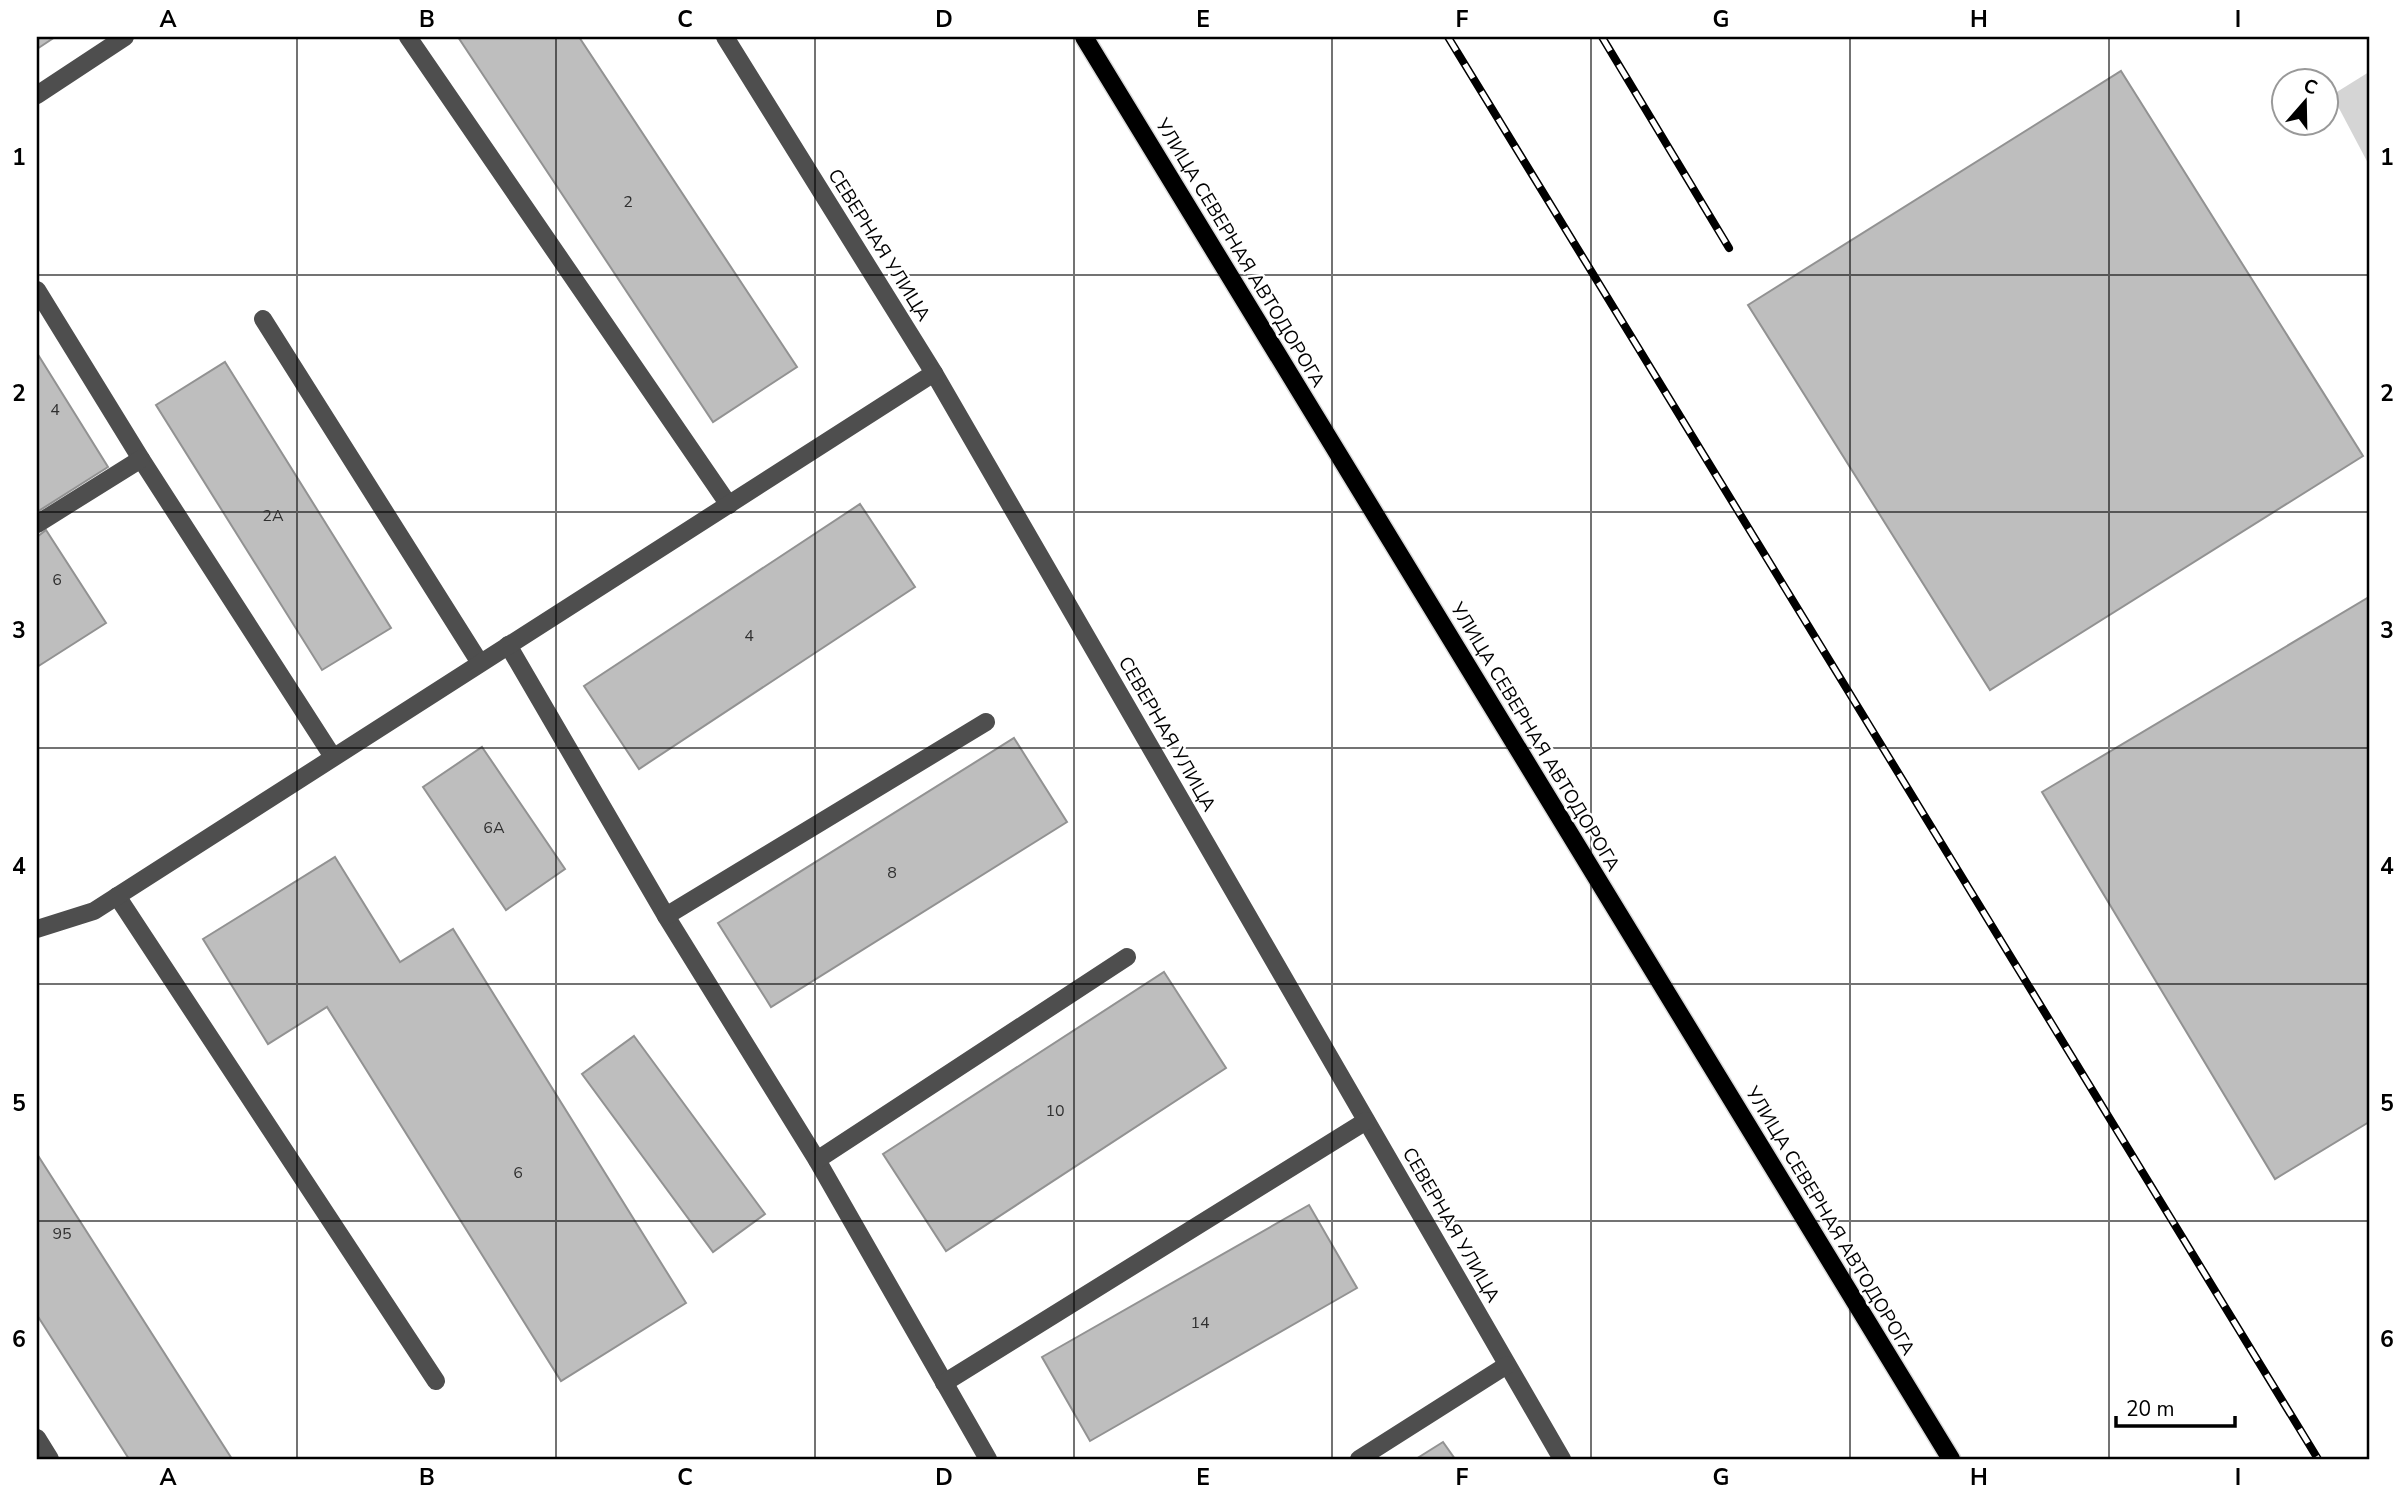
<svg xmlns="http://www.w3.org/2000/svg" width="2406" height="1496" viewBox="0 0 2406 1496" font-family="'Nunito Sans',sans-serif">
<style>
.green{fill:#d5d5d5}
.building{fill:#bebebe;stroke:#929292;stroke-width:2}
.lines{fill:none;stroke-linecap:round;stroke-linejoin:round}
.major-casing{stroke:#dbdbdb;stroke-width:21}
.minor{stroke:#4e4e4e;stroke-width:18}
.major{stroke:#000;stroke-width:18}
.rail-casing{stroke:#000;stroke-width:8}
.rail{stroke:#fff;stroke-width:5;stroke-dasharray:16;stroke-linecap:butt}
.grid{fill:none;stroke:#000;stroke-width:2;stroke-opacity:0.55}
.labels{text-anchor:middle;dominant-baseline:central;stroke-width:5;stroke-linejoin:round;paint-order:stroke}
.number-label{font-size:16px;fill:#303030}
.street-label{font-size:19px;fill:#000;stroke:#fff}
.neatline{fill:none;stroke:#000;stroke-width:2.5}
.grid-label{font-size:23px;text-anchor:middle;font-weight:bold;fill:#000}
</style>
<rect width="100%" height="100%" fill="#fff"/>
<!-- green -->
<polygon class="green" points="2369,72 2369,165 2332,95"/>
<!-- building -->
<g class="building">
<polygon points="37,37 55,37 37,49"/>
<polygon points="458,37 579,37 797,367 713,422"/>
<polygon points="2121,71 2363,456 1990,690 1748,305"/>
<polygon points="37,353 108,467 37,512"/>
<polygon points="225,362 391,628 322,670 156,405"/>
<polygon points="860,504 915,587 639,769 584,686"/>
<polygon points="46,530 106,623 37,667 37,537"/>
<polygon points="2369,597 2369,1122 2275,1179 2042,792"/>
<polygon points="1014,738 1067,822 771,1007 718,923"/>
<polygon points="482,747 565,869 506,910 423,787"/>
<polygon points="335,857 400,962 453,929 686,1303 561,1381 327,1007 268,1044 203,939"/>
<polygon points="1164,972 1226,1068 946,1251 883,1154"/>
<polygon points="634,1036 765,1214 713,1252 582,1074"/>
<polygon points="37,1154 232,1459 129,1459 37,1315"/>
<polygon points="1309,1205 1357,1288 1090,1441 1042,1357"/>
<polygon points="1443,1442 1455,1459 1416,1459"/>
</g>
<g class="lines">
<!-- major casing -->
<g class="major-casing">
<polyline id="major" points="1084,37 1951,1459"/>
</g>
<!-- minor -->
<g class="minor">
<polyline points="408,37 729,505"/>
<polyline points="725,37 934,373 1562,1459"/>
<polyline points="37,95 125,37"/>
<polyline points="37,290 141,459 333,757"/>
<polyline points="263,319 480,663"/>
<polyline points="37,524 141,459"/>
<polyline points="508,645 666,916 817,1160 988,1459"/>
<polyline points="117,896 436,1381"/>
<polyline points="666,916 986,722"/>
<polyline points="37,929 94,911 934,373"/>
<polyline points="817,1160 1127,957"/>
<polyline points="944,1383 1366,1121"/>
<polyline points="37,1438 50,1459"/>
<polyline points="1359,1459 1507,1365"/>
</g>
<!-- major -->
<use href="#major" class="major"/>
<!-- rail casing -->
<g class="rail-casing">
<g id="rail">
<polyline points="1448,37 2318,1459"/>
<polyline points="1602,37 1729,248"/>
</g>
</g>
<!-- rail -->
<use href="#rail" class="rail"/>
</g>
<!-- grid -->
<path class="grid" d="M297,37V1459M556,37V1459M815,37V1459M1074,37V1459M1332,37V1459M1591,37V1459M1850,37V1459M2109,37V1459M37,275H2369M37,512H2369M37,748H2369M37,984H2369M37,1221H2369"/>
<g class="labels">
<!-- number labels -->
<g class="number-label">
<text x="628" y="202">2</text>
<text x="55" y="410">4</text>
<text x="273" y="516">2А</text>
<text x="57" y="580">6</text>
<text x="749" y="636">4</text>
<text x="494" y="828">6А</text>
<text x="892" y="873">8</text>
<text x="1055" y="1111">10</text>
<text x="518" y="1173">6</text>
<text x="62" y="1234">95</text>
<text x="1200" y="1323">14</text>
</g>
<!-- street labels -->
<g class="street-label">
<text transform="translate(879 245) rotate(58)">СЕВЕРНАЯ УЛИЦА</text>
<text transform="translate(1240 253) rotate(59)">УЛИЦА СЕВЕРНАЯ АВТОДОРОГА</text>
<text transform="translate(1167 734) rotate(60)">СЕВЕРНАЯ УЛИЦА</text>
<text transform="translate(1535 737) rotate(59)">УЛИЦА СЕВЕРНАЯ АВТОДОРОГА</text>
<text transform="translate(1830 1221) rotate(59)">УЛИЦА СЕВЕРНАЯ АВТОДОРОГА</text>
<text transform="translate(1451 1225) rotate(60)">СЕВЕРНАЯ УЛИЦА</text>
</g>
</g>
<!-- border -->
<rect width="2406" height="1496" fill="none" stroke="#ffffff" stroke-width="77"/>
<!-- north arrow -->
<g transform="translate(2305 102) rotate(20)"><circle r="33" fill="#ffffff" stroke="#999999" stroke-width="2"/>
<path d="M0-5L12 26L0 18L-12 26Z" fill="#000000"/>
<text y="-10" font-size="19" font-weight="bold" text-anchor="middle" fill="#000000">С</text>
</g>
<!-- scale -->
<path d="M2116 1416v10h119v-10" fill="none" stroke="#000000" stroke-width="3.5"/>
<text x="2126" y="1416" font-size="21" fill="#000000" stroke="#ffffff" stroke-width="5" paint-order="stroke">20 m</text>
<rect x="38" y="38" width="2330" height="1420" class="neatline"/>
<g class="grid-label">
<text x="168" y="27">A</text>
<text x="427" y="27">B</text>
<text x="685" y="27">C</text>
<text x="944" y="27">D</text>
<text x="1203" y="27">E</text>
<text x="1462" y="27">F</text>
<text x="1721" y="27">G</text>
<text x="1979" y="27">H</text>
<text x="2238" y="27">I</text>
<text x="19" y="165">1</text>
<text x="2387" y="165">1</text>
<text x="19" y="401">2</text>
<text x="2387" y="401">2</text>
<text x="19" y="638">3</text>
<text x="2387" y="638">3</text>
<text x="19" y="874">4</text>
<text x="2387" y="874">4</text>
<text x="19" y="1111">5</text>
<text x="2387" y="1111">5</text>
<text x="19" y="1347">6</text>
<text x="2387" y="1347">6</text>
<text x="168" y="1485">A</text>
<text x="427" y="1485">B</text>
<text x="685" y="1485">C</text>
<text x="944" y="1485">D</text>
<text x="1203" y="1485">E</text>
<text x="1462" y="1485">F</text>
<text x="1721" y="1485">G</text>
<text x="1979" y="1485">H</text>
<text x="2238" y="1485">I</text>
</g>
</svg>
